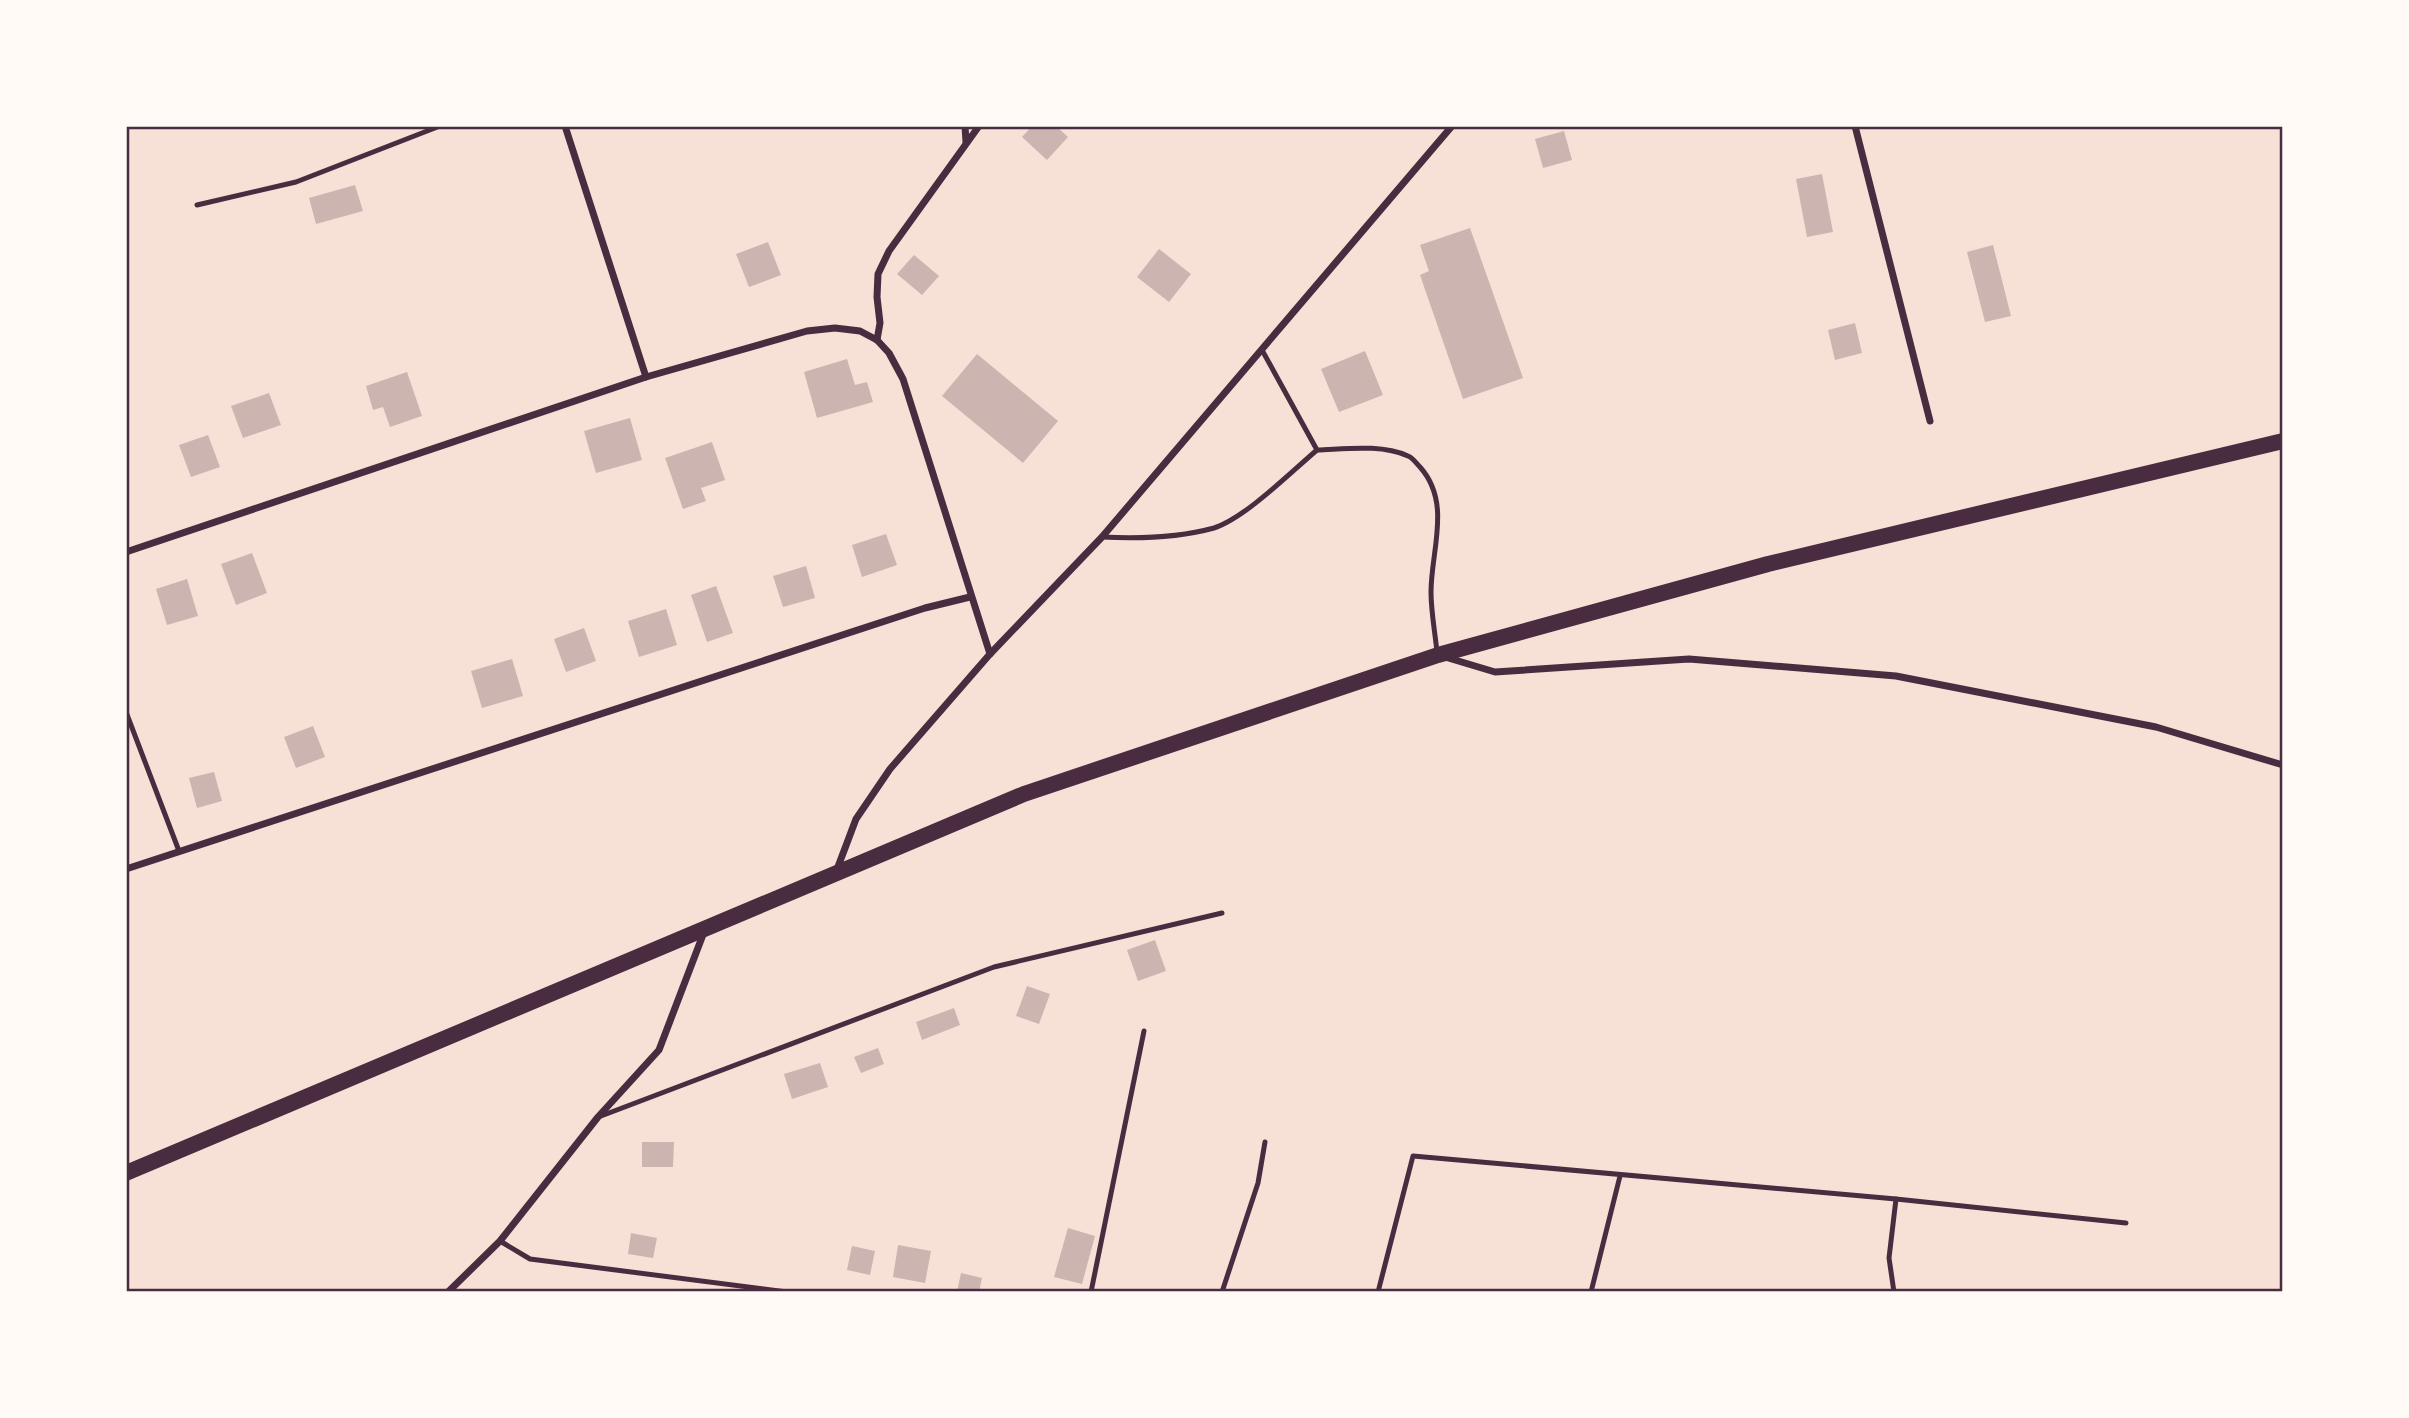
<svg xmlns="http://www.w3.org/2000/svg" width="2409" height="1418" viewBox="0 0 2409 1418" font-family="Literata,serif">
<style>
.building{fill:#ccb4b1}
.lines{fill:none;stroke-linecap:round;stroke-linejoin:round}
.service{stroke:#4a2c40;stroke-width:5}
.minor{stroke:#4a2c40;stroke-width:7}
.primary{stroke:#4a2c40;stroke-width:16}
.neatline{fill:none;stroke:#4a2c40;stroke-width:2.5}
</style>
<rect width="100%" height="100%" fill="#f7e1d7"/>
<!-- building -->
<g class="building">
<polygon points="1032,126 1056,126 1068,137 1047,160 1022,137"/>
<polygon points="1564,131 1572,160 1543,168 1535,139"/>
<polygon points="1822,174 1833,232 1807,237 1796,179"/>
<polygon points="355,185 363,211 316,224 309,198"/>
<polygon points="1470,228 1523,378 1463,399 1420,275 1429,271 1420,245"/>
<polygon points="768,242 781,275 749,287 736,254"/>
<polygon points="1993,245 2011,316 1985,322 1967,252"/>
<polygon points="1159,249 1191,274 1169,302 1137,277"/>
<polygon points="914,255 939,276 922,295 897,274"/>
<polygon points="1855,323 1862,353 1835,360 1828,330"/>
<polygon points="1365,351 1383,395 1339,412 1321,369"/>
<polygon points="977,354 1058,421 1023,463 942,396"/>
<polygon points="847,359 855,385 867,382 873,402 817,418 804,372"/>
<polygon points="407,372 422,416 390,427 383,407 373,410 366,386"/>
<polygon points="269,393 281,425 243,438 231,406"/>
<polygon points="630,418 642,460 596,473 584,431"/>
<polygon points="208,435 220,467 191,477 179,445"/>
<polygon points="712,442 725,480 701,488 706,501 683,509 665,458"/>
<polygon points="886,534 897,565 862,577 852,545"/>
<polygon points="252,553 267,593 236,605 221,564"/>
<polygon points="806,566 815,598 783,607 773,576"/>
<polygon points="187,579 198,616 167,625 156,589"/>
<polygon points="716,586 733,633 707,642 691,595"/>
<polygon points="666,609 677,645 639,657 628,621"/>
<polygon points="584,628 596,661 566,672 554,639"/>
<polygon points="512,659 523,696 482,708 471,671"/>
<polygon points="313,726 325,757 296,768 284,737"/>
<polygon points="214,772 222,801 197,808 189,778"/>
<polygon points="1155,940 1166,971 1138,981 1127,950"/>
<polygon points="1027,986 1050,994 1039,1024 1016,1016"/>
<polygon points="954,1008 960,1025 922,1040 916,1022"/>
<polygon points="878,1048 884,1064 861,1073 854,1057"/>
<polygon points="820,1063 828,1087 792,1099 784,1074"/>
<polygon points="642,1142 674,1142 673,1167 642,1167"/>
<polygon points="1068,1228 1095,1236 1082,1284 1054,1277"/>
<polygon points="631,1233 657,1238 653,1258 628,1254"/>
<polygon points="898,1245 931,1251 925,1283 893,1277"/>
<polygon points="852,1246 875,1251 870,1275 847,1270"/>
<polygon points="961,1273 982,1278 979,1292 957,1292"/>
</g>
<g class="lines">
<!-- service -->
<g class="service">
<polyline points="197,205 296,182 440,126"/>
<path d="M1262,350L1317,450C1346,449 1381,444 1408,456C1413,458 1416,463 1420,467C1452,503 1431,550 1431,592C1431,612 1435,632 1437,652"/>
<path d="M1102,537C1139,539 1177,538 1214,528C1245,518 1291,472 1317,450"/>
<polyline points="126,712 179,851"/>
<polyline points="601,1116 994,967 1222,913"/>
<polyline points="500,1241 530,1259 787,1292"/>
<polyline points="1091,1292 1144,1031"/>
<polyline points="1222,1292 1258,1183 1265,1142"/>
<polyline points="1378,1292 1413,1156 1896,1199 2126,1223"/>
<polyline points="1591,1292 1620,1176"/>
<polyline points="1894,1292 1889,1258 1896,1199"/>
</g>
<!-- minor -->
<g class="minor">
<polyline points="565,126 646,377"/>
<polyline points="965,126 966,142"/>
<polyline points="1855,126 1930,421"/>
<polyline points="877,340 880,323 877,297 878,274 889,251 979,126"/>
<polyline points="126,552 646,377 807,331 835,328 860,331 877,340 889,353 903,379 990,654"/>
<polyline points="1445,657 1495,672 1689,659 1896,676 2156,727 2283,765"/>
<polyline points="126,869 925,608 970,597"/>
<polyline points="836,872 856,819 890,769 990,654 1102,537 1452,126"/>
<polyline points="448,1292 500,1241 598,1117 659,1050 704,932"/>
</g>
<!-- primary -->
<polyline class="primary" points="126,1173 1024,794 1438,655 1768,564 2283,441"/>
</g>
<!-- border -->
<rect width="2409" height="1418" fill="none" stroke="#fffaf5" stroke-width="256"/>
<rect x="128" y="128" width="2153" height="1162" class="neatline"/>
</svg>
